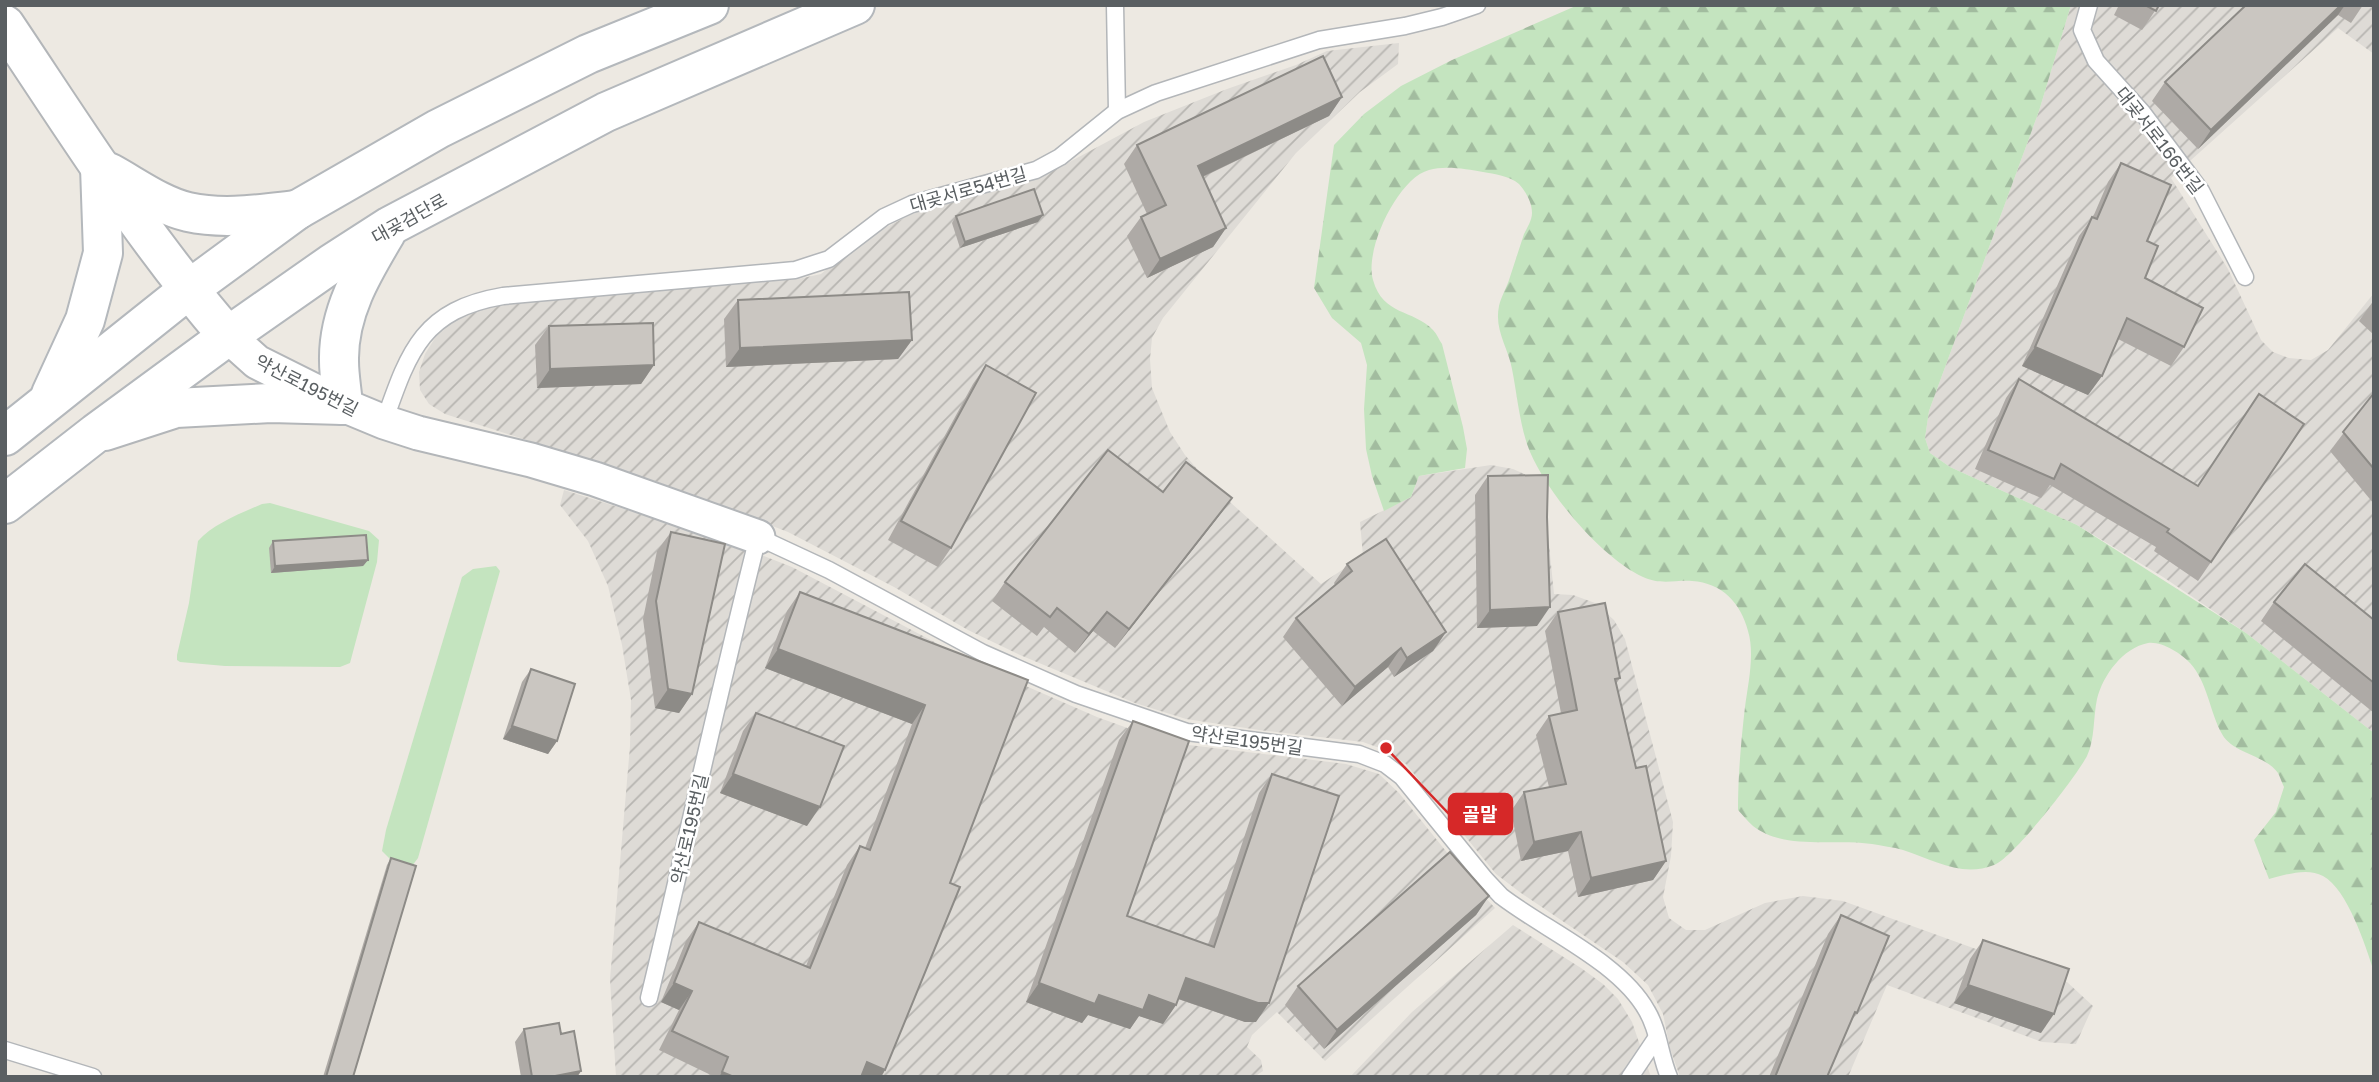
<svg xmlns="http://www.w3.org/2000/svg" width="2379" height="1082" viewBox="0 0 2379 1082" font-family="'Golos Text','Noto Sans KR',sans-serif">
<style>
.industrial{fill:url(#industrial-furrows)}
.green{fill:#c4e4bf}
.forest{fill:url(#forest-firs)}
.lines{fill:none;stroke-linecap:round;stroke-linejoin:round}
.service-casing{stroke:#b3b6b9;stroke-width:19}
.minor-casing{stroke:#b3b6b9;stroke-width:37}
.tertiary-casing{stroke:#b3b6b9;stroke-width:42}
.secondary-casing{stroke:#b4b8bc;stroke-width:42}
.service{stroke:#fff;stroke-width:16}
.minor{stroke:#fff;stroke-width:33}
.tertiary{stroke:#fff;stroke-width:38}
.secondary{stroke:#fff;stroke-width:38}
.wall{fill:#aeaaa6}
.shaded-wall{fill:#8d8b87}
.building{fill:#cac6c1;stroke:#8d8b87;stroke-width:2}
.labels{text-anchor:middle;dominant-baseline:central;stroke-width:5;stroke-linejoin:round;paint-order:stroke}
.street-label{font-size:18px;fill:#5a5f62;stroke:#fff}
.leader{fill:none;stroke:#d62828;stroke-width:2.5}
.callout-dot{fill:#d62828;stroke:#fff;stroke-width:2.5}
.callout{fill:#d62828;stroke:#d62828;stroke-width:2.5}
.callout-label{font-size:19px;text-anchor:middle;font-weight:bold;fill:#fff}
</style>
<defs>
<pattern id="industrial-furrows" width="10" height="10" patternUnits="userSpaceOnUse" patternTransform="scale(1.75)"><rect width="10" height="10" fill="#dedbd6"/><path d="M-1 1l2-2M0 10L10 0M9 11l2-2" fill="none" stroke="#b7b5b1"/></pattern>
<pattern id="forest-firs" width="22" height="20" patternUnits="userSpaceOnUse" patternTransform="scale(1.75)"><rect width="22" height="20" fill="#c4e4bf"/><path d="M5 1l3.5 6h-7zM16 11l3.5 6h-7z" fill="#a2bc9f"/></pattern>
</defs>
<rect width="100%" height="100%" fill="#ede9e2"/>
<!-- industrial -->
<g class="industrial">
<polygon points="2071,5 2374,5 2374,54 2338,28 2171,178 2228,269 2261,340 2273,352 2289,358 2311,360 2328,350 2374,293 2374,733 2246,633 2163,577 2077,525 1950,467 1930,453 1925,438 1929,411 2039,111"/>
<polygon points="1399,43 1398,64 1360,92 1296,153 1163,318 1152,338 1150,359 1152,388 1170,432 1185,455 1210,484 1321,584 1363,556 1360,522 1411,497 1419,476 1491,465 1513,469 1533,478 1544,495 1554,594 1573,595 1595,603 1614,620 1625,639 1673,822 1671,856 1663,897 1669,918 1686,930 1705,930 1765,903 1803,896 1843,901 2067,982 2093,1006 2076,1044 2042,1042 1887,985 1848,1077 1680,1077 1670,1048 1663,1014 1648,985 1623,962 1521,893 1496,874 1406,764 1385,750 1363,742 1259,730 1186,719 1135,703 1020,655 968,630 894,587 788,532 655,481 445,414 429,404 420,390 419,372 425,354 440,330 458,316 498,304 798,279 821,274 867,237 910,215 958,196 1028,179 1062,166 1144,122 1227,89 1296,65 1327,51"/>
<polygon points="564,490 726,541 792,567 980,666 1097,717 1144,734 1189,745 1346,764 1379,774 1399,793 1470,881 1495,908 1325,1061 1277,1012 1252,1035 1247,1047 1261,1060 1263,1071 1254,1077 616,1077 610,979 630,746 631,700 622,645 608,586 588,541 560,505"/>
<polygon points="1513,925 1581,968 1603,984 1618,999 1632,1022 1651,1077 1350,1077 1412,1012"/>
</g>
<!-- green -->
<g class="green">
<path d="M270,503L369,531L379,540L377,562L350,663L340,667L225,666L180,662L177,660V655L189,603L198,541C213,524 241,513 262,504Z"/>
<polygon points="496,566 500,571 418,858 412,866 391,860 382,851 386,830 462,577 473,569"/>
</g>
<!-- forest -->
<path class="forest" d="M1578,5H2071L2039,111L1929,411L1925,438L1930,453L1950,467L2077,525L2246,633L2374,733V972C2365,945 2348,890 2323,876C2307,867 2285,875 2269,879L2254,840L2276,812L2284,787C2282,783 2280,777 2278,773C2264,754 2233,754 2222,734C2209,710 2208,683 2190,663C2181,653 2161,641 2148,643C2123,648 2103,675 2097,699C2093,718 2095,739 2087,756C2076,777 2014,857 1994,865C1962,878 1934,860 1903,850C1893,847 1882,846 1872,844C1834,838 1785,851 1753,826C1747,821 1743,815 1738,810C1738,776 1741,741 1745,707C1748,684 1755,654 1748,631C1741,603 1722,583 1692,581C1674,580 1660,585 1643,577C1601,558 1542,488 1527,444C1519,419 1517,394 1512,369C1508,347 1494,330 1499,306C1501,297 1506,289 1509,280C1514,265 1519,249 1524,234C1527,228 1532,220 1532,213C1532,202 1526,192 1519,184C1510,176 1494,174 1483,172C1467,169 1445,165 1429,170C1398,178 1364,250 1373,280C1383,316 1413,309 1433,330C1437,334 1439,340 1442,344L1463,427L1467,449L1465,468L1419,476L1411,497L1384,511L1372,476L1366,449L1364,409L1367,365L1361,343L1332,318L1314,288L1334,145L1364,114L1401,86L1452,60Z"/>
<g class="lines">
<!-- service casing -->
<g class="service-casing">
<g id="service">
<polyline points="1115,5 1117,111"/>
<polyline points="2089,5 2082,30 2096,61 2142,112 2201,191 2245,277"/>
<path d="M384,422C409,351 422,310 503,296L795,270L829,259L884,217L912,204L1036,170L1060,157L1117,111L1156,93L1319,40L1405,26L1442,17L1477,5"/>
<path d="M649,998C686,845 719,690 758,537L829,570L983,653L1076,694L1187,732L1359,754L1385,764L1402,777L1485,879L1501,896C1545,930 1620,962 1647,1011C1659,1031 1660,1056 1669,1077"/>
<polyline points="5,1050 93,1077"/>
<polyline points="1630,1077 1657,1037"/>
</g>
</g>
<!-- minor casing -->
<g class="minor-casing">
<polyline id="minor" points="228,336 257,362 343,405 384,422 418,433 531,460 595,479 758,537"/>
</g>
<!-- tertiary casing -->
<g class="tertiary-casing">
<g id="tertiary">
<path d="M5,25C76,131 144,240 228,336"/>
<path d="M110,173C134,186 161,206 188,212C224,220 260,214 297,210"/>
<polyline points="105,431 176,408 271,403 343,405"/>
</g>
</g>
<!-- secondary casing -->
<g class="secondary-casing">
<g id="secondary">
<polyline points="51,394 85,320 103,253 100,167"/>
<path d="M343,405C342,391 339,376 339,361C338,313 362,273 386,233"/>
<polyline points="5,436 188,290 297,210 438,129 588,54 709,5"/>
<polyline points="5,504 96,433 228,336 331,264 390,226 606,112 855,5"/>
</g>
</g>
<!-- service -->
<use href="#service" class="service"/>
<!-- minor -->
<use href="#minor" class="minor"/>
<!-- tertiary -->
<use href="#tertiary" class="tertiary"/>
<!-- secondary -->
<use href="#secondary" class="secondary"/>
</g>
<!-- wall -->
<g class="wall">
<polygon points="2119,5 2159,5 2142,30 2114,15"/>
<polygon points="2246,5 2363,5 2351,23 2338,15 2198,149 2152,101 2165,82"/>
<polygon points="1342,97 1329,116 1203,177 1226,228 1213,247 1147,278 1127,236 1141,217 1147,214 1124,164 1137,145"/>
<polygon points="2121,163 2147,241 2145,278 2184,347 2171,366 2118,339 2102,376 2088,395 2022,366 2079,236 2093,217 2108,182"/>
<polygon points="956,216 1038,222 960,248 952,223"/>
<polygon points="738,300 912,340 898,359 726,367 724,319"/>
<polygon points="2374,300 2374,335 2359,321"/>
<polygon points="549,326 654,365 641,384 537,388 535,345"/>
<polygon points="986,365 951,548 938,567 888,540 973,384"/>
<polygon points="2019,379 2211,562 2198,581 2154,551 2156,547 2050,485 2041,498 1975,469 2006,398"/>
<polygon points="2374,393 2374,504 2330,451"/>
<polygon points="1488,476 1537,626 1477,628 1475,495"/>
<polygon points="1163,492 1232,498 1218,517 1115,648 1093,631 1075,653 1044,627 1037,636 992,601 1005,582"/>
<polygon points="671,532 692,694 679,713 655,708 643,619 657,551"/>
<polygon points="273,541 368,560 363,566 271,573 269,548"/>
<polygon points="1347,564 1446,632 1433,651 1394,677 1388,667 1342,706 1283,637 1296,618 1335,585 1334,583"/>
<polygon points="800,592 1028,680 950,883 885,1070 881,1077 715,1077 659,1050 679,1010 661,1002 686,941 699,922 806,966 847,865 860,846 865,848 912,724 765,668 787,611"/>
<polygon points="2274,602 2374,620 2374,713 2261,621"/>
<polygon points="1558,612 1620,678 1616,684 1636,768 1666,861 1653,880 1578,897 1568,851 1521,861 1511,811 1524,792 1549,787 1536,735 1549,716 1561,713 1545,631"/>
<polygon points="531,669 557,741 548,754 503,739 522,682"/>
<polygon points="756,713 807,826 720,793 743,731"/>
<polygon points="1133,721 1127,916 1208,945 1259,793 1272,774 1256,1022 1245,1022 1178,999 1176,1005 1163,1024 1139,1016 1130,1029 1088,1015 1082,1023 1026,1002 1119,740"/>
<polygon points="391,858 353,1077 323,1077 387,865"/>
<polygon points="1489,896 1476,915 1324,1049 1285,1005 1298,986"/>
<polygon points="1841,915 1857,1013 1851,1020 1827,1077 1769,1077 1828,934"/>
<polygon points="1983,940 2041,1033 1954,1003 1970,959"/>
<polygon points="524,1029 561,1034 581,1071 577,1077 521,1077 515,1042"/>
</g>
<!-- shaded-wall -->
<g class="shaded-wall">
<polygon points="2341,5 2345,5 2338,15 2198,149 2211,130"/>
<polygon points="1342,97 1329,116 1185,185 1198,166"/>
<polygon points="1043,215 1038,222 960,248 965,242"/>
<polygon points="1226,228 1213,247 1147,278 1160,259"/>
<polygon points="912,340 898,359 726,367 740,348"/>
<polygon points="2035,347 2102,376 2088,395 2022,366"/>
<polygon points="654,365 641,384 537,388 550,369"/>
<polygon points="1232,498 1218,517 1115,648 1129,629"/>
<polygon points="368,560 363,566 271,573 275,566"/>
<polygon points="1550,607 1537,626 1477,628 1490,610"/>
<polygon points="1107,612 1093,631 1075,653 1089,634"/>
<polygon points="1446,632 1433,651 1394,677 1407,658"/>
<polygon points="1401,648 1388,667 1342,706 1355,687"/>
<polygon points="778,649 925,705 912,724 765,668"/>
<polygon points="668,689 692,694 679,713 655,708"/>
<polygon points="512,726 557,741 548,754 503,739"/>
<polygon points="733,774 820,807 807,826 720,793"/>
<polygon points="1581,832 1568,851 1521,861 1534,842"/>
<polygon points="1666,861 1653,880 1578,897 1591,878"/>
<polygon points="1489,896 1476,915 1324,1049 1337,1030"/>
<polygon points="1186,978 1269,1003 1256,1022 1245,1022 1173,997"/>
<polygon points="674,983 692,991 679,1010 661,1002"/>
<polygon points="1039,983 1099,995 1149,995 1176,1005 1163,1024 1139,1016 1130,1029 1088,1015 1082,1023 1026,1002"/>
<polygon points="1968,985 2054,1014 2041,1033 1954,1003"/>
<polygon points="867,1062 885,1070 881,1077 856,1077"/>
<polygon points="581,1071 577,1077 550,1077"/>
<polygon points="722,1072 734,1077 719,1077"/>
</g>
<!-- building -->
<g class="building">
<polygon points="2145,5 2159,5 2156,11"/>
<polygon points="2246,5 2341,5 2211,130 2165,82"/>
<polygon points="1323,56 1342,97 1198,166 1226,228 1160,259 1141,217 1166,205 1137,145"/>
<polygon points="2121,163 2171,185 2147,241 2158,246 2145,278 2203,308 2184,347 2127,318 2102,376 2035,347 2092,217 2097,219"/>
<polygon points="1034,189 1043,215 965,242 956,216"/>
<polygon points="909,292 912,340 740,348 738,300"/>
<polygon points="653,323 654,365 550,369 549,326"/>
<polygon points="986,365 1036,393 951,548 901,521"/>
<polygon points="2019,379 2198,486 2259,394 2304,424 2211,562 2167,532 2169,529 2061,464 2054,479 1988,450"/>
<polygon points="2374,393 2374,469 2343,432"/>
<polygon points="1108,450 1163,492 1186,462 1232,498 1129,629 1107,612 1089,634 1057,608 1050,617 1005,582"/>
<polygon points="1548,475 1547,517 1550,607 1490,610 1488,476"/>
<polygon points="671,532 725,544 692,694 668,689 656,601"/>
<polygon points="366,535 368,560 275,566 273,541"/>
<polygon points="1386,539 1446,632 1407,658 1401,648 1355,687 1296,618 1352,571 1347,564"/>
<polygon points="2305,564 2374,620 2374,683 2274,602"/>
<polygon points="800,592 1028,680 950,883 960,887 885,1070 867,1062 861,1077 734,1077 722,1072 728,1057 672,1031 692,991 674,983 699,922 810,968 860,846 870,850 925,705 778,649"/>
<polygon points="1605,603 1620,678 1615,679 1636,768 1646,766 1666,861 1591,878 1581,832 1534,842 1524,792 1566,784 1549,716 1577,710 1558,612"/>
<polygon points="531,669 575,684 557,741 512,726"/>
<polygon points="756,713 844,746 820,807 733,774"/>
<polygon points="1133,721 1189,741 1127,916 1214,947 1272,774 1339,796 1269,1003 1258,1003 1186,978 1176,1005 1149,995 1143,1010 1099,995 1095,1004 1039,983"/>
<polygon points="1450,852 1489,896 1337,1030 1298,986"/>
<polygon points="391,858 416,866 353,1077 326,1077"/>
<polygon points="1841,915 1889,936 1857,1013 1855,1012 1827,1077 1775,1077"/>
<polygon points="1983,940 2069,969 2054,1014 1968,985"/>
<polygon points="559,1023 561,1034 574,1031 581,1071 550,1077 532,1077 524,1029"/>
</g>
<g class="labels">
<!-- street labels -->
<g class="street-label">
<text transform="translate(2160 140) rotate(52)">대곶서로166번길</text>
<text transform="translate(968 189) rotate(-16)">대곶서로54번길</text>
<text transform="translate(409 218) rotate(-29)">대곶검단로</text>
<text transform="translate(307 385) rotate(27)">약산로195번길</text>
<text transform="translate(1247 740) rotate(8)">약산로195번길</text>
<text transform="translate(689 829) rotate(-77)">약산로195번길</text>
</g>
</g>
<!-- callouts -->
<path class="leader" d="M1386 748L1449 814"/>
<circle class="callout-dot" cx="1386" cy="748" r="7"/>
<rect class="callout" x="1449" y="794" width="63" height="40" rx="7"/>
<g class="callout-label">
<text x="1480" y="821">골말</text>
</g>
<!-- border -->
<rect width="2379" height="1082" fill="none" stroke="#5a5f62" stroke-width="14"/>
</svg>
